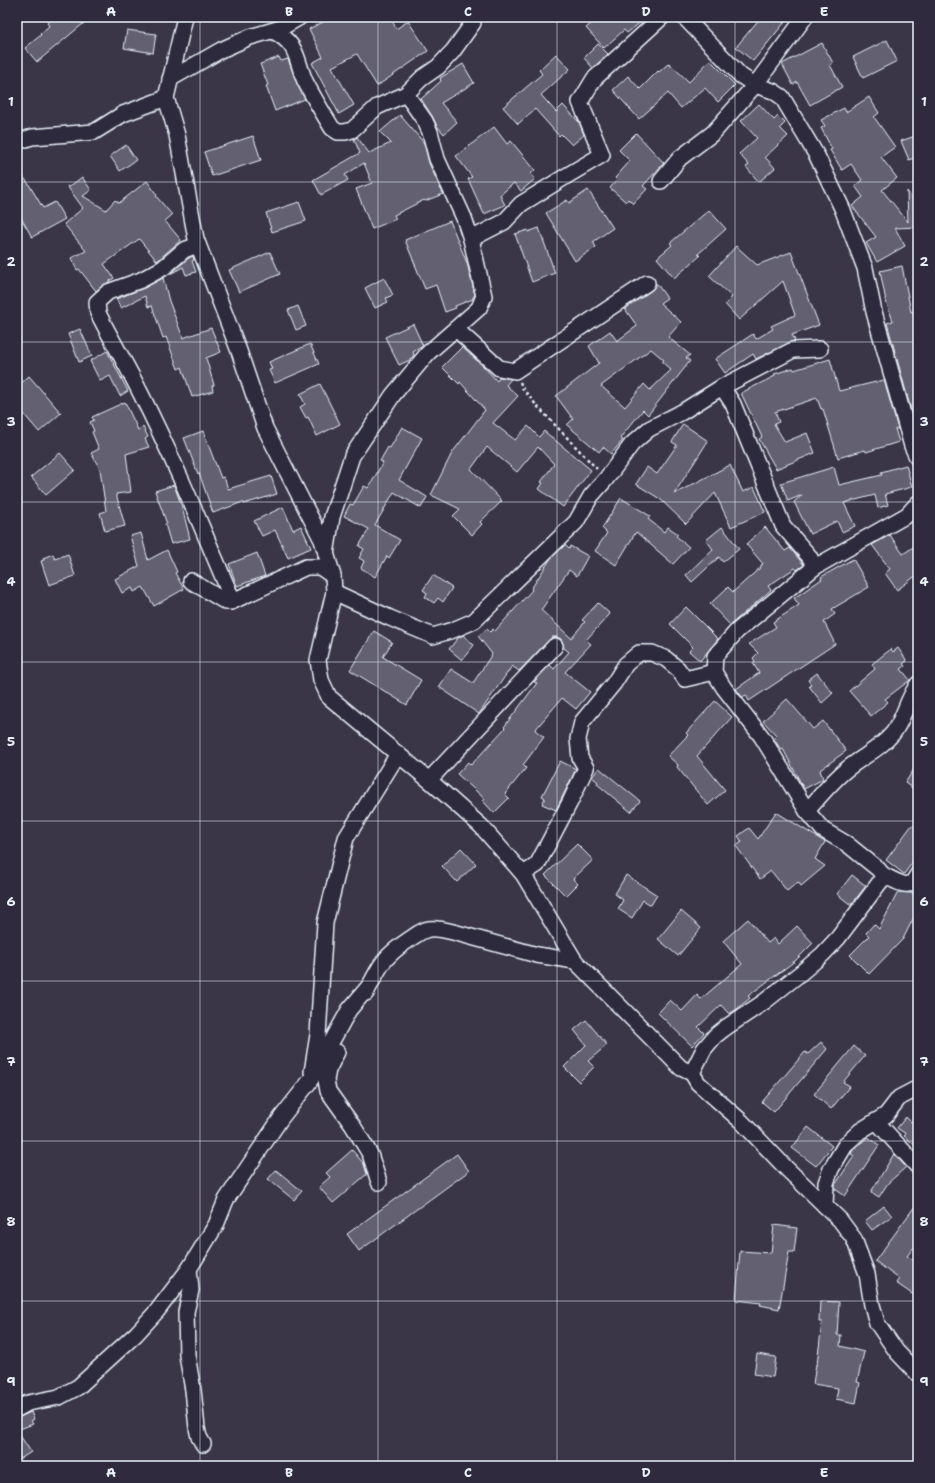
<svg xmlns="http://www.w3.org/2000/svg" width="935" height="1483" viewBox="0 0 935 1483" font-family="'Shantell Sans',sans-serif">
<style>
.building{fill:#636171;stroke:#e8f1f8;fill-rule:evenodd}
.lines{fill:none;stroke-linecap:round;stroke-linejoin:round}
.minor-casing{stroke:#e8f1f8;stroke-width:18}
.path{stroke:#e8f1f8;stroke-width:2.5;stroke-dasharray:3 3;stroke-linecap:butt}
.minor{stroke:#2f2a3d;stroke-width:15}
.grid{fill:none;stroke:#e8f1f8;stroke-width:1;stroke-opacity:0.55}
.neatline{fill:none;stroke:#e8f1f8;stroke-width:1.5}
.grid-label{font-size:13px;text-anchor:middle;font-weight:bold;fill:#e8f1f8}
</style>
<rect width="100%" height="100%" fill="#3a3648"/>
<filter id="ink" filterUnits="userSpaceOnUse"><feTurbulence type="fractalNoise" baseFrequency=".025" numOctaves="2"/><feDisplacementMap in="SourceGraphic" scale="8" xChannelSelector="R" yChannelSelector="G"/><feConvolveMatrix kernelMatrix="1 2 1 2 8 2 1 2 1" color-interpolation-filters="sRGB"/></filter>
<g filter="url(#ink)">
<!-- building -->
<g class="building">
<polygon points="55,17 90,17 90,19 80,22 84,23 37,62 25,48 41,35 40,34 49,26 47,23"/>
<polygon points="341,17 391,17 396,29 408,21 428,51 377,86 357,54 332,67 354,105 339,114 312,63 323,57 309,29 329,19 330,21"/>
<polygon points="599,17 647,17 627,33 624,30 604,48 586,28"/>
<polygon points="761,17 789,17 753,61 736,47"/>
<polygon points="127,30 156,34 153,53 124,48"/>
<polygon points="887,40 897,61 863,78 853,57"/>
<polygon points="822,43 833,63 830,65 842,87 810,105 797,82 793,85 782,64"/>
<polygon points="598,44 608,54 593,68 584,58"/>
<polygon points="556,54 570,69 541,95 556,112 563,105 579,122 584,135 572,145 561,134 559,136 535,109 518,124 503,107 542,74 539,70"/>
<polygon points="279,57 281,61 288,59 297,84 305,99 275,111 266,86 268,85 260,64"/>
<polygon points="710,60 735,85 718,102 705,88 681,108 668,93 639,119 613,90 628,76 640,89 658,71 659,72 669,63 689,82"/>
<polygon points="463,64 474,83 441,103 457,122 444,134 437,126 432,116 421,99 441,81 440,78"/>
<polygon points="869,97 879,113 874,117 895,147 881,157 897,178 882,190 908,222 907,191 918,207 918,227 895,228 905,246 877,262 866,243 876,237 852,206 863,197 855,186 862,180 851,164 842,170 830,150 832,149 821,128 825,126 821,120 844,108 846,112"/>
<polygon points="759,104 774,120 778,116 785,123 780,128 788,136 765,157 775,168 759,182 746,167 749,165 739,154 757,138 741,121"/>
<polygon points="400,115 424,143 429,163 443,194 425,201 424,200 394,215 396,219 372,229 356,189 372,183 364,163 345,175 348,180 321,195 313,180 360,153 354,139 357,137 369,153 391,143 380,132"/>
<polygon points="494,127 507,144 511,141 535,170 531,174 535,179 521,191 514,183 500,195 505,205 484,214 468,179 472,177 456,156"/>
<polygon points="636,133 664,163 643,186 647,189 633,204 628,199 626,202 610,188 617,180 615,178 630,161 619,150"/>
<polygon points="918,135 918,156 909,160 901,141"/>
<polygon points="253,136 261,160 212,176 204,152"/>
<polygon points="126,145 136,160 120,171 110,156"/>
<polygon points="17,169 28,183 43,208 55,202 65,219 32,237 17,211"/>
<polygon points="82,177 91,190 83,196 106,210 115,200 119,203 147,181 157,195 156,196 172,215 165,221 181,240 157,261 139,239 104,264 114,278 96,291 79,269 77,270 71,258 86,251 64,224 83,208 67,186 69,187"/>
<polygon points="588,190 613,228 593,242 596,247 575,261 546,213 567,200 569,203"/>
<polygon points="299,202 306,221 272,232 266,213"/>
<polygon points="709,210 726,229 698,254 700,256 674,278 657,258 672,245 670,243"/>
<polygon points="450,221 467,263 475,295 473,297 473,299 455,306 456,308 445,312 436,285 425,289 405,240"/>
<polygon points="539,228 555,273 532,282 515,234 528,230 528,232"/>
<polygon points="736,246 757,265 791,252 819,325 792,335 795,340 756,359 753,354 725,373 715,359 753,334 756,339 773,329 771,326 795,315 783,281 739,320 725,304 732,297 709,276"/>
<polygon points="270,252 280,274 239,292 229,270"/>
<polygon points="193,256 194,260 192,261 196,272 186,275 183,267 170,274 189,258"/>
<polygon points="902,266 911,312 913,311 918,336 918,423 915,424 887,323 893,321 886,301 880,271"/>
<polygon points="163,278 169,301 183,338 211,328 221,352 206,358 214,385 212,386 213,391 192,397 182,367 178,369 166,337 163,338 152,306 148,307 145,296 121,308 116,299 144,288"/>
<polygon points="384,278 393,295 386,298 388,302 375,308 365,288"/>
<path d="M656,284H657L667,298L660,303L681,322L668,337L690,355L686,358L690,361L648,415L643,410L620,438L623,440L611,454L603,447L599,452L567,425L573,419L556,396L599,363L589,346L610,331L617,341L637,326L625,309L652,290ZM651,349L664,360L662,362L671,370L650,390L644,384L625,407L601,386Z"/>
<polygon points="298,306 306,326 296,330 288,310"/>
<polygon points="413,324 423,346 413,352 414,355 410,360 399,365 385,337"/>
<polygon points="80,329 92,356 79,362 68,334"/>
<polygon points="310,344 319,364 275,383 269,370 272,369 269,362"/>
<polygon points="462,347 484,367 497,381 500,377 511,379 506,385 518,396 493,423 515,440 528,426 539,437 544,431 591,470 563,507 539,489 543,483 541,482 554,464 538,447 517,472 487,447 471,469 502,501 480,522 482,524 472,535 453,516 460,509 431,495 452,453 485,410 460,382 459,384 442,367"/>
<polygon points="107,351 128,391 120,396 110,376 100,381 90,361"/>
<polygon points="830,359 839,391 884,380 898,429 895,429 899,442 866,452 865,450 838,458 823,409 821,409 817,398 775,412 779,422 774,424 785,442 807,433 815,453 776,469 759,439 762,437 741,393 775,376 774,374 793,368 794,370"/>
<polygon points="29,376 61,413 39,432 17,406 17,387"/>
<polygon points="320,384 340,424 317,436 308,417 306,418 300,407 305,404 300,394"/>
<polygon points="125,402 138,430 143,427 148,437 145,439 149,447 126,454 131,492 116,494 125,526 105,531 100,513 106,511 100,469 91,453 99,449 92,432 94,431 90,422 94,420 92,417"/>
<polygon points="683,424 708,441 674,494 730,465 743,492 754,487 765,512 731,527 715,493 686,524 660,499 636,484 647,467 657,474 677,445 672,442"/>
<polygon points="402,427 422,438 399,480 427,497 421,508 394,492 375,525 400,540 389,558 387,556 375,577 361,568 364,561 359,558 364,549 359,546 369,529 344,516 350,504 353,505 364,486 368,488 372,482 383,462 380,461 388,447 390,448"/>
<polygon points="203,431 221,478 224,477 228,489 271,476 277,494 244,504 243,502 213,513 199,473 198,474 184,438"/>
<polygon points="60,453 75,470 46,495 31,477"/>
<polygon points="906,465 912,487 885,494 888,505 878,508 875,495 844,503 855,526 842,532 837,521 810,534 794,502 802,495 788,501 781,483 834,467 839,485 882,475 881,472"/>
<polygon points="174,485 182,507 190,539 171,544 165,524 167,524 155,491"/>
<polygon points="621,498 650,516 648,519 664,532 668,527 678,534 676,536 689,547 673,564 636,532 616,565 595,551 607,533 602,528"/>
<polygon points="283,507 293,530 301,526 311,548 288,558 275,530 262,536 254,521"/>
<polygon points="722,527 739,549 723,562 719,557 692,582 686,575 713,549 706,540"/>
<polygon points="765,527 785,551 790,548 804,565 797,570 795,568 768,586 771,590 730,625 710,604 728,587 733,592 761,567 761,565 763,564 746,544"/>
<polygon points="141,533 148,560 167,550 177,572 175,573 184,589 154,606 143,587 134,592 132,588 122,593 115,579 139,566 130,536"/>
<polygon points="890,535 903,554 918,544 918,574 897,590 885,573 890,569 872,545"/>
<polygon points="565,545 569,549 570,546 588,556 577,576 569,570 541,610 571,638 585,622 582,620 598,603 610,614 586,640 591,644 565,672 590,692 576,709 562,698 535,730 544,737 523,765 526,768 505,794 509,798 494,813 483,801 485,799 457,774 468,762 471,765 505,728 504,727 537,683 534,682 550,665 554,669 569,652 564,648 563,643 561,639 557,637 552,637 519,671 512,666 479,714 439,687 451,669 473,683 492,654 478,636 487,629 490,632 493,629 495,631 532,590 531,589 551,558"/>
<polygon points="257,553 265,576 237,586 229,564"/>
<polygon points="53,554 55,559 68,554 75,576 49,585 41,561 44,560 43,558"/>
<polygon points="853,559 869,587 832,609 835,614 824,622 835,644 749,701 746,695 742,697 736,689 759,673 753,663 755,661 753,658 758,653 749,644 776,627 773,622 799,605 794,598 822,579 821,577"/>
<polygon points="433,575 452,588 443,602 438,598 434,603 425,597 427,593 423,590"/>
<polygon points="686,607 718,639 700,661 689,651 693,647 670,624"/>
<polygon points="374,631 392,642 383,657 421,680 407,705 350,670"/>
<polygon points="463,635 474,645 462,660 449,649 458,638"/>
<polygon points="898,648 907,661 903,664 905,666 901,669 910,680 885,699 888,702 871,716 849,691 875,669 872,664 891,649 893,652"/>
<polygon points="817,673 833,693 822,703 809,686 811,685 808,680"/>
<polygon points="787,699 813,729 823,721 846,751 820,770 823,779 804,789 783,749 781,750 774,739 777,736 763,721"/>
<polygon points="715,701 732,717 697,756 725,790 708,805 677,767 678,765 668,756 688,735 686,733"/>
<polygon points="560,761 576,769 556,810 542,804 545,798 542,796"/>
<polygon points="918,763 918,792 905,783"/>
<polygon points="599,768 640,801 631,812 597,784 598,782 592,777"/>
<polygon points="776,812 825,842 815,859 825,866 801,886 798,882 787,891 771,871 760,879 736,846 742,842 738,836 749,828 758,839"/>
<polygon points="912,825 918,829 918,855 904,874 886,860"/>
<polygon points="577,844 593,860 573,879 578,884 566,896 545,875"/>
<polygon points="461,848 476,864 457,882 442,866"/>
<polygon points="626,875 657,895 651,905 643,900 632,918 618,909 623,900 615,894"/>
<polygon points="852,875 866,886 851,905 837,894"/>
<polygon points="898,892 911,893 918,897 918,909 903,939 869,974 850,955 869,936 866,933 874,924 879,929"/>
<polygon points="681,911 701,928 678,956 658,939"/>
<polygon points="748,919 768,943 774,938 778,944 797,926 813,943 795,961 748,996 750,998 737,1009 729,1014 721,1005 698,1027 704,1033 692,1046 658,1013 670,1000 682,1011 697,995 701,999 742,964 723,941"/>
<polygon points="586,1020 607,1045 588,1061 594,1067 579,1082 564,1067 586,1045 574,1030"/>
<polygon points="821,1042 827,1049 774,1112 762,1102 805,1052 808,1054"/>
<polygon points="854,1046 865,1056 843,1082 850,1086 831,1109 814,1094"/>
<polygon points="918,1114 918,1148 904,1136 906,1134 897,1128 906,1117 911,1122"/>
<polygon points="808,1127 832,1146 816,1166 792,1148"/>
<polygon points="868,1137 879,1145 845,1196 835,1189 835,1185 854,1156 851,1154 853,1150"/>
<polygon points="352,1150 364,1164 367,1174 333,1203 319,1187 330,1177 326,1173"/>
<polygon points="457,1154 469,1171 359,1251 347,1234"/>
<polygon points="894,1154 906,1167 888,1183 879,1197 871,1192"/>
<polygon points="276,1170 302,1191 294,1200 268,1179"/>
<polygon points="918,1202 918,1242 907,1256 918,1263 918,1298 896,1283 899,1279 875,1261"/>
<polygon points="884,1206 892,1216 872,1230 865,1221"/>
<polygon points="774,1225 797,1228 794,1252 789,1252 779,1309 760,1305 761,1303 736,1300 740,1251 771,1253"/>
<polygon points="820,1301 839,1302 837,1335 841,1335 840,1346 864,1352 857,1382 860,1383 856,1403 836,1399 838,1388 813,1384 816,1364 817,1365 822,1322 819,1322"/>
<polygon points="757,1354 776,1357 773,1377 754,1374"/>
<polygon points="31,1412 34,1419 31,1421 33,1424 17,1430 17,1418"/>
<polygon points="17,1431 31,1452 17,1461"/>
</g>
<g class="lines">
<!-- minor casing -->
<g class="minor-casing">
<g id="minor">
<polyline points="185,17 166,98 177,135 196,239 239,351 265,428 322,540 333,576 334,592 318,660 321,680 329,697 429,780 481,826 523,874 575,961 681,1068 692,1073 698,1083 741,1121 787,1169 840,1220 854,1239 867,1274 872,1305 877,1323 897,1352 918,1374"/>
<polyline points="684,17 741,76 755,85 773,91 782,97 817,156 842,208 865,268 874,312 912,446 918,459"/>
<path d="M273,31C299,45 295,57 305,81C313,97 323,113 332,128L338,132H345L352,130L377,107L406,94L422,78L438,67L453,51L473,23"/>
<polyline points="170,79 221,50 250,37 281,28 300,17"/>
<polyline points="17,142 32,137 94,132 123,114 166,98"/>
<polyline points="661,181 680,158 713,133 755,85 805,17"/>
<polyline points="471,239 504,222 521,204 568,175 602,155 580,102 594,79 662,17"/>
<path d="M198,245L184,250L163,268L141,280L108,292L97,302L98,313C111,339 126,364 139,390C174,459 203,530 233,601"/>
<polyline points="456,329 499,368 515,371 647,283"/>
<polyline points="722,387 733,404 783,526 809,556 815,567"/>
<polyline points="326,554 332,517 352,456 393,395 428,353 479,308 484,296 471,239 464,218 437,159 430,132 425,121 406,94"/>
<polyline points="191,581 226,602 231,602 306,567 320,567 333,576"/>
<polyline points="334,592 390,618 433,636 453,630 474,621 576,522 591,496 606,479 632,444 649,429 682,412 722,387 793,350 820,349"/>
<polyline points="429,780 555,646"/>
<path d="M807,811C820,796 832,781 847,769C863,756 880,749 893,733C904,719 907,699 918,684"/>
<polyline points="523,874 537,865 546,848 570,802 586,768 580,758 578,739 582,722 614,683 626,664 639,653 652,653 666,659 678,669 685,679 714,672"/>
<path d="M883,875C890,878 905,888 912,883C914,881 916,877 918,874"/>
<path d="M366,993C380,965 383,957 410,939C416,935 422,930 429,929C437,928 445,930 453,932L537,955L575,961"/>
<polyline points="337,1052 328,1070 326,1080 328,1091 353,1126 370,1154 379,1182"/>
<polyline points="312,1072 318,1035 325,923 346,838 398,754"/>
<polyline points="692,1073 704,1049 715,1036 725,1028 764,1002 802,972 823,954 838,938 880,882 883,875 878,869 847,844 823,830 807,811 762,737 724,688 714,672 715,656 737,631 815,567 907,515 918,503"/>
<polyline points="876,1121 918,1167"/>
<polyline points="825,1206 826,1183 831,1169 846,1144 860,1131 886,1115 899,1098 918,1088"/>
<polyline points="189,1269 191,1290 186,1312 187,1355 193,1390 197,1428 199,1437 203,1444"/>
<polyline points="17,1409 28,1403 59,1397 78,1387 136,1334 157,1311 189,1269 216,1225 226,1200 281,1118 310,1081 349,1010 370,985"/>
</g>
</g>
<!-- path -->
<polyline class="path" points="520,382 523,389 537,406 597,469"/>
<!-- minor -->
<use href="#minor" class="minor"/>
</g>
</g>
<!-- grid -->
<path class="grid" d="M200,17V1466M378,17V1466M557,17V1466M735,17V1466M17,182H918M17,342H918M17,502H918M17,662H918M17,821H918M17,981H918M17,1141H918M17,1301H918"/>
<!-- margin -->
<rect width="935" height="1483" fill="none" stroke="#2f2a3d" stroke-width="44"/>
<rect x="22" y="22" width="891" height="1439" class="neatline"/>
<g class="grid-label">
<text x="111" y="16">A</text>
<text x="289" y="16">B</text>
<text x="468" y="16">C</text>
<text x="646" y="16">D</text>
<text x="824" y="16">E</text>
<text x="11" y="106">1</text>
<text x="924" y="106">1</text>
<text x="11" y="266">2</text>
<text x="924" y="266">2</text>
<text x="11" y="426">3</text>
<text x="924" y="426">3</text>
<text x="11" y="586">4</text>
<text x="924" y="586">4</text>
<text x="11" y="746">5</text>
<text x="924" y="746">5</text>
<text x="11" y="906">6</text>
<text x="924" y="906">6</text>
<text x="11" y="1066">7</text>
<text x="924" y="1066">7</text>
<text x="11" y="1226">8</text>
<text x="924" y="1226">8</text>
<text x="11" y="1386">9</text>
<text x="924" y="1386">9</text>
<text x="111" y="1477">A</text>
<text x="289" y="1477">B</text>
<text x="468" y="1477">C</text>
<text x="646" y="1477">D</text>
<text x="824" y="1477">E</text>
</g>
</svg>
